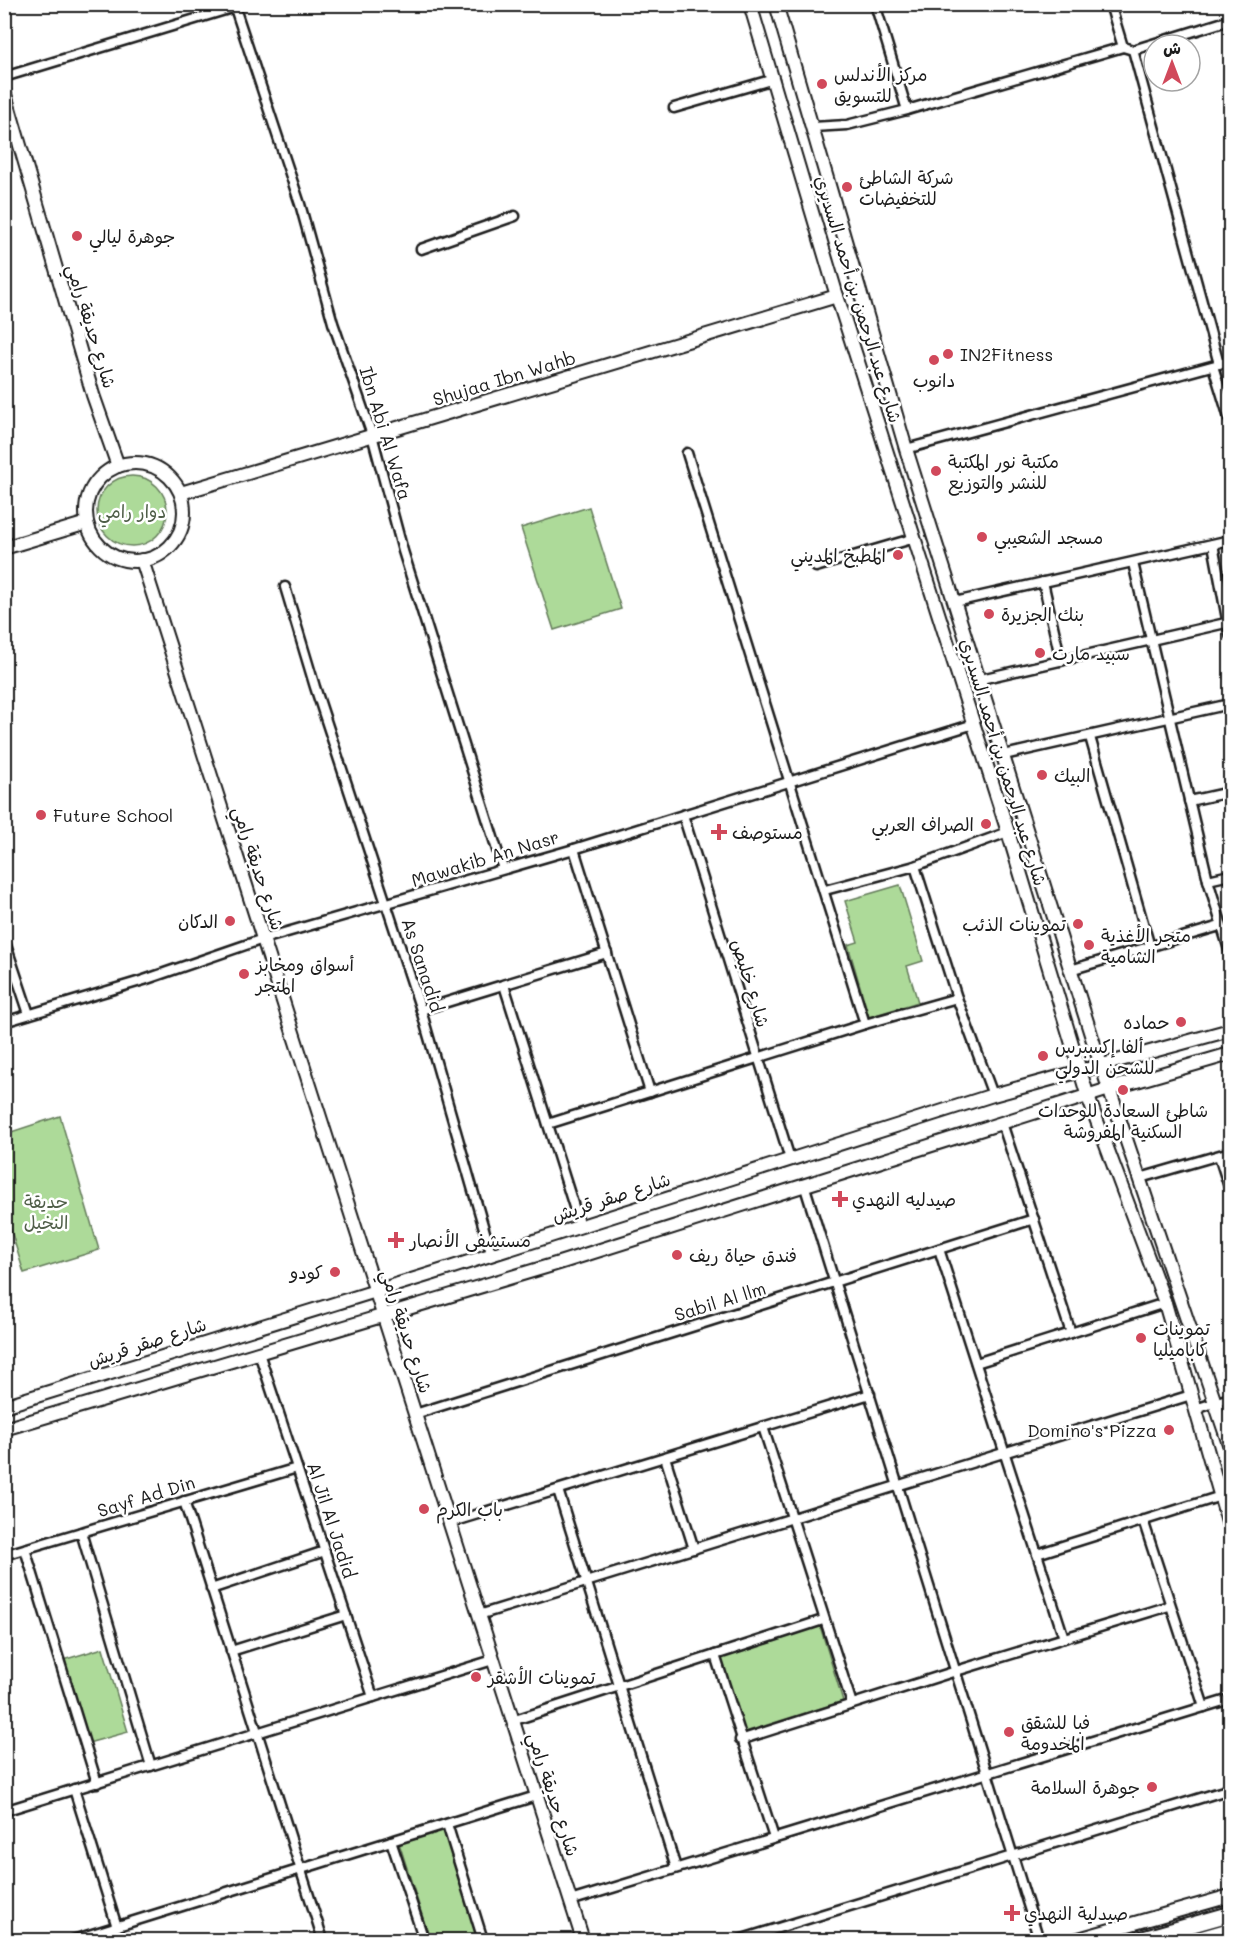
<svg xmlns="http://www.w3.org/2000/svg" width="1235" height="1945" viewBox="0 0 1235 1945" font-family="Mali,'Playpen Sans Arabic',sans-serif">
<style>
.green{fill:#adda99;stroke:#647b5a;stroke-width:1.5}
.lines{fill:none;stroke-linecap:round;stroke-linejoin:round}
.street-casing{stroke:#1c1c1c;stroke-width:13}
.secondary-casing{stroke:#1c1c1c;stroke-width:16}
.primary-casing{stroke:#1c1c1c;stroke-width:18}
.street{stroke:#fff;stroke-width:8}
.secondary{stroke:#fff;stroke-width:12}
.primary{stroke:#fff;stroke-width:14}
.poi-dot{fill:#d1495b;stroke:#fff;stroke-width:2}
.labels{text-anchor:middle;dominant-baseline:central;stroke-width:5;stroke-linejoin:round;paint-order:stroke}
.poi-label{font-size:18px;fill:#1c1c1c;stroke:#fff;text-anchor:start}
.street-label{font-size:18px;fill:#1c1c1c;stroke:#fff}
.park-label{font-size:18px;fill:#4f5e48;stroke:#fff}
</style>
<rect width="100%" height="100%" fill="#fff"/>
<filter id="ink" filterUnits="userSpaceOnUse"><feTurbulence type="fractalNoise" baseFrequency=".0167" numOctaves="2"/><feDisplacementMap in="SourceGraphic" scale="12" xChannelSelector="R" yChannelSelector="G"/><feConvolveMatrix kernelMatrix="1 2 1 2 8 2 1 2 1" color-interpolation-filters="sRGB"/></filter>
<g filter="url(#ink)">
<!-- green -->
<g class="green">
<circle cx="132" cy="511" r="35"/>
<polygon points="589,507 621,609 554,630 521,528"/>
<polygon points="900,885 923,961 907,966 918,1002 869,1017 848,945 858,942 845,901"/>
<polygon points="60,1116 99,1250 24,1273 5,1211 5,1134"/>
<polygon points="820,1626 843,1701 742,1733 719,1657"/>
<polygon points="103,1648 128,1732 88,1743 63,1660"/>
<polygon points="443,1829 478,1940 430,1940 399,1843"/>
</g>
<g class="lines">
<!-- street casing -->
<g class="street-casing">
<g id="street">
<polyline points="875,4 907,110"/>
<polyline points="1110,4 1123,47"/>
<polyline points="235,8 300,204 333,323 372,435 403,551 503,869"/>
<polyline points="1133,50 1219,364"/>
<polyline points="4,77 245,4"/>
<polyline points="674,108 774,79"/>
<polyline points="813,127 847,125 907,110 1123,47 1133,50 1230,20"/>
<polyline points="421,249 515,216"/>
<polyline points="1213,366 1230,421"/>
<polyline points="906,449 1230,361"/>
<polyline points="687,453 865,1024"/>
<polyline points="1213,544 1230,635"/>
<polyline points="1133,563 1208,880 1230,953"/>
<polyline points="816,567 915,538"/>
<polyline points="1043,582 1061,661"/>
<polyline points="285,587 315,687 421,1010 491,1253"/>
<polyline points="955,602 1230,540"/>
<polyline points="981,679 1230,622"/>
<polyline points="1090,737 1150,947"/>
<polyline points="1004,755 1230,704"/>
<polyline points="1189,801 1230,792"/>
<polyline points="683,815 790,1159"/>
<polyline points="574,849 650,1092"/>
<polyline points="915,866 957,998 993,1095"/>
<polyline points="1208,880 1230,875"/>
<polyline points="825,890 915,866 1008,832"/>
<polyline points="4,939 29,1014"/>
<polyline points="1070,970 1220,926"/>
<polyline points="504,985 580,1226"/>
<polyline points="421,1010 607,953"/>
<polyline points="4,1022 144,980 263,939 574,849 974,724"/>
<polyline points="1002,1123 1071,1333"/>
<polyline points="548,1124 865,1024 957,998"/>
<polyline points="1219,1156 1230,1190"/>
<polyline points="1140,1178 1230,1152"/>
<polyline points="804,1184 1039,1940"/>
<polyline points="939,1249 1064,1638"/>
<polyline points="259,1353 373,1697"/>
<polyline points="976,1363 1165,1303"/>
<polyline points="1195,1409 1230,1398"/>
<polyline points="415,1414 1034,1219"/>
<polyline points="763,1427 852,1704"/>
<polyline points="665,1457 694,1549"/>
<polyline points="558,1490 676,1868"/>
<polyline points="184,1501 323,1940"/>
<polyline points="1143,1520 1204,1707"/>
<polyline points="449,1523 870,1394"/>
<polyline points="81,1532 151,1766"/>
<polyline points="25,1549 97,1783"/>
<polyline points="1037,1554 1221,1496"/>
<polyline points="4,1555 297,1468"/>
<polyline points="211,1589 325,1551"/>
<polyline points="479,1615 1191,1395"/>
<polyline points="231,1651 346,1615"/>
<polyline points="715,1655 774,1838"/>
<polyline points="512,1721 823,1620"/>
<polyline points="740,1740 956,1671 1169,1606"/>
<polyline points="74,1789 117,1927"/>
<polyline points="4,1811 493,1660"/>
<polyline points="447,1824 483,1940"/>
<polyline points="391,1841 424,1940"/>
<polyline points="570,1901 1230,1699"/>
<polyline points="73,1940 536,1796"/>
<polyline points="739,1940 1230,1789"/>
</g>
</g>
<!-- secondary casing -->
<g class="secondary-casing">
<g id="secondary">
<polyline points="750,4 837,296 1008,832 1088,1097 1165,1303 1230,1529"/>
<polyline points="776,4 906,449 1094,1044 1230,1447"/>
<polyline points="4,91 93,395 118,466"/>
<circle cx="135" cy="512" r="49"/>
<polyline points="181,493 837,296"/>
<polyline points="4,548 87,523"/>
<polyline points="142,560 583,1940"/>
<polyline points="4,1406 434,1273 993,1095 1230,1030"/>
<polyline points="4,1429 559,1263 1109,1089 1230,1054"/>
<polyline points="1075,1940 1230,1896"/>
</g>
</g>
<!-- primary casing -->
<g class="primary-casing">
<g id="primary">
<polyline points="1138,1940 1230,1914"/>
<polyline points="1195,1940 1230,1930"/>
</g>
</g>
<!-- street -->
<use href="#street" class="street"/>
<!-- secondary -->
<use href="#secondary" class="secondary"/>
<!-- primary -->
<use href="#primary" class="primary"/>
</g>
</g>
<!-- markers -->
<g class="poi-dot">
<circle cx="822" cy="84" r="6"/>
<circle cx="847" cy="187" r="6"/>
<circle cx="77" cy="236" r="6"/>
<circle cx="948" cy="354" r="6"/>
<circle cx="934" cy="360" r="6"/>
<circle cx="936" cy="471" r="6"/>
<circle cx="982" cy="537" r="6"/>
<circle cx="898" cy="555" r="6"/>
<circle cx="989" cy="614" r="6"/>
<circle cx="1040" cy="653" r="6"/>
<circle cx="1042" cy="775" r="6"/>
<circle cx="41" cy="815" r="6"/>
<circle cx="986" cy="824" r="6"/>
<path d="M716 823h6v6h6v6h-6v6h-6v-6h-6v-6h6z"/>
<circle cx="230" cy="921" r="6"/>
<circle cx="1078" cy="924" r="6"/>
<circle cx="1089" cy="945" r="6"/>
<circle cx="244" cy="974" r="6"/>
<circle cx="1181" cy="1022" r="6"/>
<circle cx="1043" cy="1056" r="6"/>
<circle cx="1123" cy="1090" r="6"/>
<path d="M837 1190h6v6h6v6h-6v6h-6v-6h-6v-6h6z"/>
<path d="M393 1231h6v6h6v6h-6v6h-6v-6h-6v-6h6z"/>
<circle cx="677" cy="1255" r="6"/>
<circle cx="335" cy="1272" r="6"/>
<circle cx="1141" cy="1338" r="6"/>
<circle cx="1169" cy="1430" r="6"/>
<circle cx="424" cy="1509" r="6"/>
<circle cx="476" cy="1677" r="6"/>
<circle cx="1009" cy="1732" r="6"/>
<circle cx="1152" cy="1787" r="6"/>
<path d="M1009 1904h6v6h6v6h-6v6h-6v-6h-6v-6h6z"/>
</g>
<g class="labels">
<!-- poi labels -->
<g class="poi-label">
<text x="834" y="74">مركز الأندلس<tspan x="834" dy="21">للتسويق</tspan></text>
<text x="859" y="177">شركة الشاطئ<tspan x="859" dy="21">للتخفيضات</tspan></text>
<text x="89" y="236">جوهرة ليالي</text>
<text x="960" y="354">IN2Fitness</text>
<text x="934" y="380" text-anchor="middle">دانوب</text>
<text x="948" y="461">مكتبة نور المكتبة<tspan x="948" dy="21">للنشر والتوزيع</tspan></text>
<text x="994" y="537">مسجد الشعيبي</text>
<text x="886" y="555" text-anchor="end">المطبخ المديني</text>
<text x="1001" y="614">بنك الجزيرة</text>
<text x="1052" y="653">سبيد مارت</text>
<text x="1054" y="775">البيك</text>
<text x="53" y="815">Future School</text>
<text x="974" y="824" text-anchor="end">الصراف العربي</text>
<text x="732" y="832">مستوصف</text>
<text x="218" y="921" text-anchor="end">الدكان</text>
<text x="1066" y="924" text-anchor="end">تموينات الذئب</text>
<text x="1101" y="935">متجر الأغذية<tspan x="1101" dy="21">الشامية</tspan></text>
<text x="256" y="964">أسواق ومخابز<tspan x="256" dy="21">المتجر</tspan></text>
<text x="1169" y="1022" text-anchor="end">حماده</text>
<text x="1055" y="1046">ألفا إكسبرس<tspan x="1055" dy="21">للشحن الدولي</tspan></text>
<text x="1123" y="1110" text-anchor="middle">شاطئ السعادة للوحدات<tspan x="1123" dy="21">السكنية المفروشة</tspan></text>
<text x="852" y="1199">صيدليه النهدي</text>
<text x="410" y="1240">مستشفى الأنصار</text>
<text x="689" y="1255">فندق حياة ريف</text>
<text x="323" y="1272" text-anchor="end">كودو</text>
<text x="1153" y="1328">تموينات<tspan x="1153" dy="21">كاباميليا</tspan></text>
<text x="1157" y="1430" text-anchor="end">Domino's Pizza</text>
<text x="436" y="1509">باب الكرم</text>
<text x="488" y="1677">تموينات الأشقر</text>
<text x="1021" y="1722">فبا للشقق<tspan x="1021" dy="21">المخدومة</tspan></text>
<text x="1140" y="1787" text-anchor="end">جوهرة السلامة</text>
<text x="1024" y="1913">صيدلية النهدي</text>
</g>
<!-- street labels -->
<g class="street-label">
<text transform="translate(859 299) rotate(73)">شارع عبد الرحمن بن أحمد السديري</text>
<text transform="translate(92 326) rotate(73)">شارع حديقة رامي</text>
<text transform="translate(504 378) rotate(-17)">Shujaa Ibn Wahb</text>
<text transform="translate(386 433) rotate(73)">Ibn Abi Al Wafa</text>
<text transform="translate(1004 762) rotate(73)">شارع عبد الرحمن بن أحمد السديري</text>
<text transform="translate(485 858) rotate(-17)">Mawakib An Nasr</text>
<text transform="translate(259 868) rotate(72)">شارع حديقة رامي</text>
<text transform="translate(423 965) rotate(72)">As Sanadid</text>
<text transform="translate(751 983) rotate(73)">شارع خليص</text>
<text transform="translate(611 1197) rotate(-18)">شارع صقر قريش</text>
<text transform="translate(720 1301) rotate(-17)">Sabil Al llm</text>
<text transform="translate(407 1331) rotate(72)">شارع حديقة رامي</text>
<text transform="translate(147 1342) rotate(-18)">شارع صقر قريش</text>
<text transform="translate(146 1496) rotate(-17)">Sayf Ad Din</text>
<text transform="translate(332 1520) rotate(72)">Al Jil Al Jadid</text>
<text transform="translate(554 1794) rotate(72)">شارع حديقة رامي</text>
</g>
<!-- park labels -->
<g class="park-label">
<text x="132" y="511">دوار رامي</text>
<text x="46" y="1201">حديقة<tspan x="46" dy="21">النخيل</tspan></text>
</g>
</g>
<!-- margin -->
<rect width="1235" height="1945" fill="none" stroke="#fff" stroke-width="24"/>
<rect x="12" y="12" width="1211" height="1921" fill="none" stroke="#1c1c1c" stroke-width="2" filter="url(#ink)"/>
<!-- north arrow -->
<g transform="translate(1172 63)"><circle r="28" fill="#ffffff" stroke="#a4a4a4" stroke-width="1.5"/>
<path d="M0-4.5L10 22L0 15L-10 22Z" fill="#d1495b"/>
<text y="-9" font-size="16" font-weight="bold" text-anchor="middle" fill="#1c1c1c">ش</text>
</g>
</svg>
